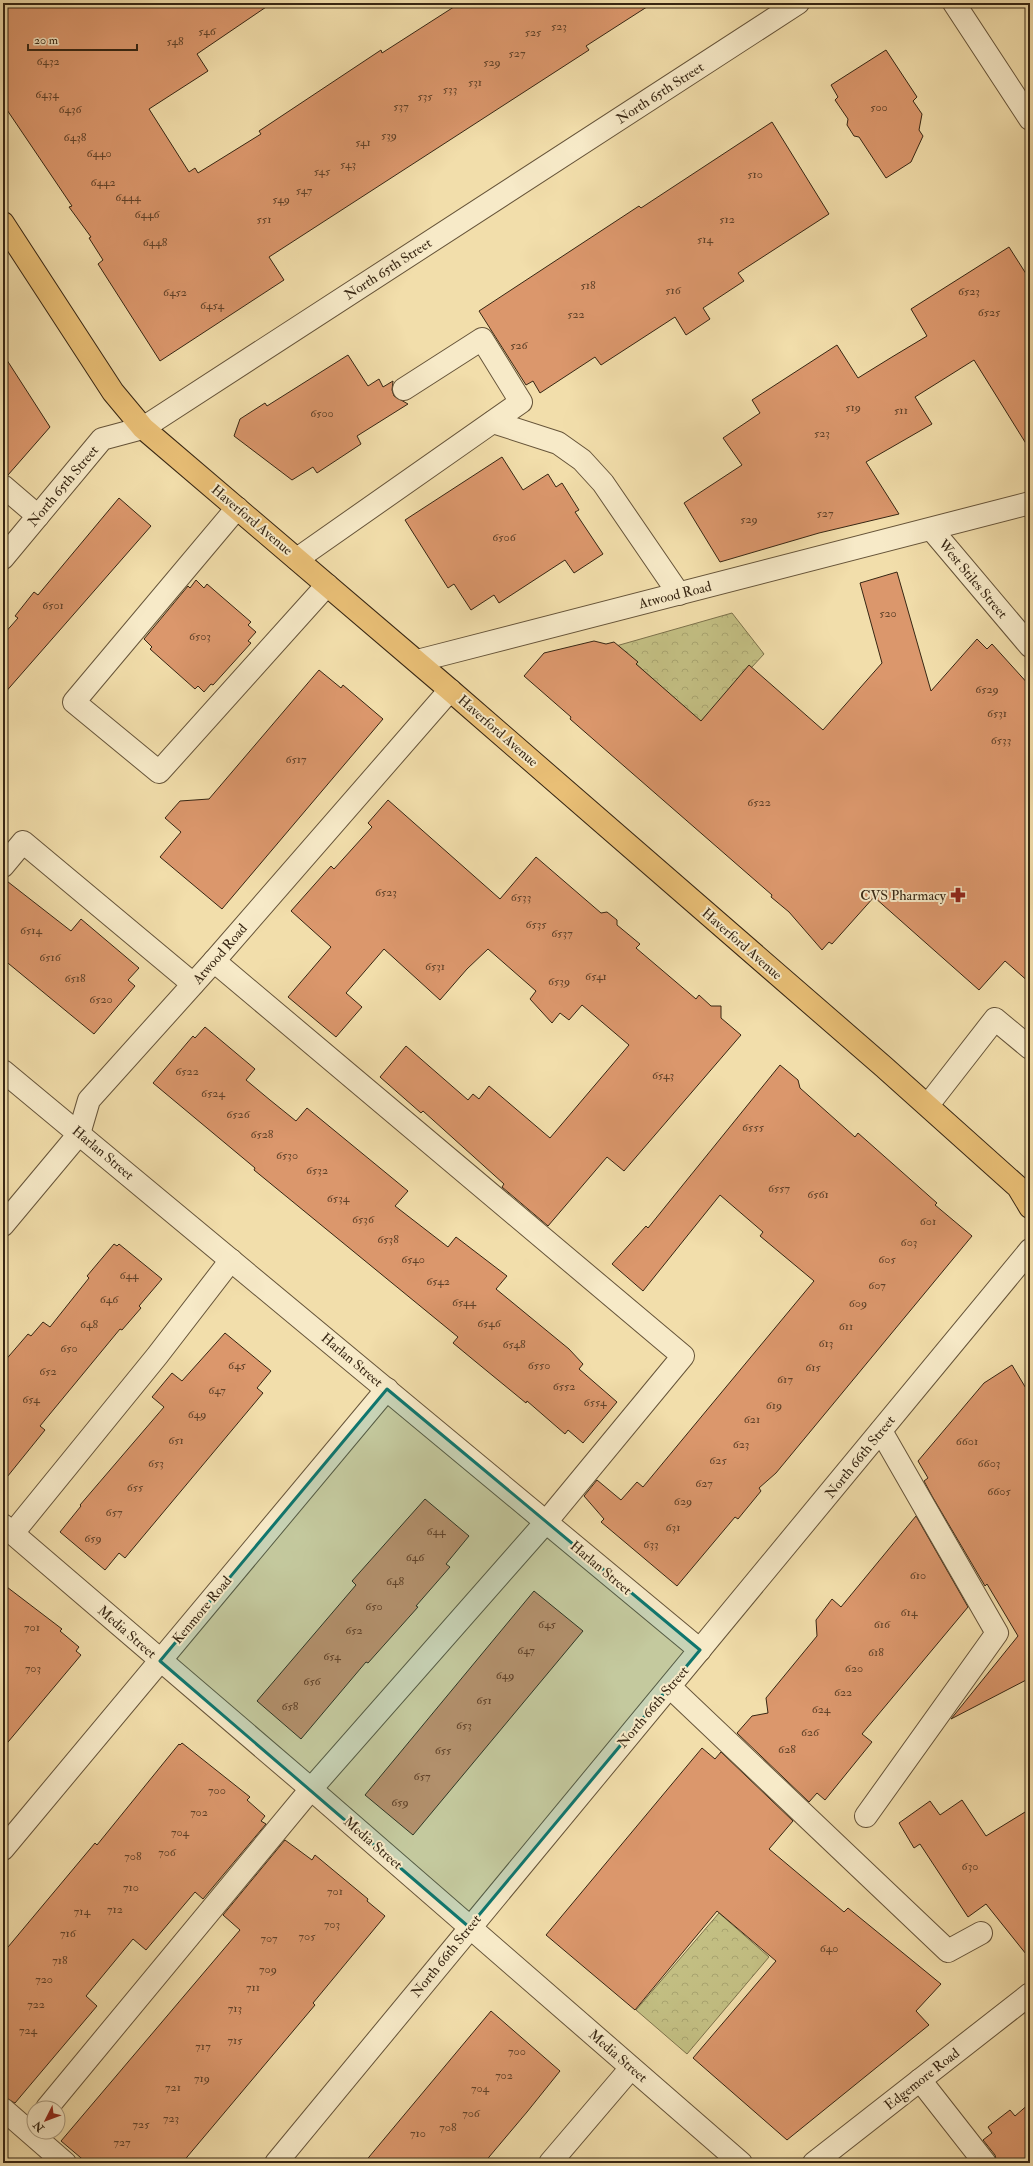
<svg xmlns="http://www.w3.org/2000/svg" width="1033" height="2166" viewBox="0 0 1033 2166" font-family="'IM FELL Double Pica',serif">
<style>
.forest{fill:url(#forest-crowns);stroke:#7d724b}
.building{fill:#db976c;stroke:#372613}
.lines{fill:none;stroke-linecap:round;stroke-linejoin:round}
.minor-casing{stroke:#665439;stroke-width:24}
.major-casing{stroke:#372613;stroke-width:24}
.minor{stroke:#f7eac8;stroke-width:22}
.major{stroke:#e9bf76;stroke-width:22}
.marked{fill:#0f766e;fill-opacity:0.2;stroke:#0f766e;stroke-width:3;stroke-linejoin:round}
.labels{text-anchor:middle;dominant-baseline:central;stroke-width:4;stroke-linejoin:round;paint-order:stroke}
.number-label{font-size:12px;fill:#604229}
.street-label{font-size:14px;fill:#372613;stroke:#f7eac8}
.poi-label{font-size:14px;fill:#372613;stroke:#f7eac8;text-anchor:end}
</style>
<defs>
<pattern id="forest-crowns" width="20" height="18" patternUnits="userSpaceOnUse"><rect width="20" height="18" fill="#c3bf83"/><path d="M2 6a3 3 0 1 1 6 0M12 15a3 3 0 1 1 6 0" fill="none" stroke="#a8a470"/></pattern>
</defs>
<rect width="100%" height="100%" fill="#f2deab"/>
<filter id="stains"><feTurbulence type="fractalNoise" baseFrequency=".005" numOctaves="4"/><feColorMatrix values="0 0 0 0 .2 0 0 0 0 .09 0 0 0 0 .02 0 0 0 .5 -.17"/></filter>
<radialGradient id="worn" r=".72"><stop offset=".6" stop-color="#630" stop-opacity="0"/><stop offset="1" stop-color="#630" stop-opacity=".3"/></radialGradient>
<!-- forest -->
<g class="forest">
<polygon points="732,613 764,654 701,722 616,646"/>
<polygon points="719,1913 769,1957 687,2054 636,2010"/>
</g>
<!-- building -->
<g class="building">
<polygon points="3,3 272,3 197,54 208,71 149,109 189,172 195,168 198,173 261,134 259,131 381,50 382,53 460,3 653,3 586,46 589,50 269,257 284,280 160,361 98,264 103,260 89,238 91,237 69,207 72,206 3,104"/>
<polygon points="886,50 917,97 913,101 922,114 919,130 923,136 911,162 886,178 859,137 854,136 847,125 848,119 835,100 838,97 831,85"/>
<polygon points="772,122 829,214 738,273 744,281 703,308 710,319 686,335 675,317 601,365 595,357 540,393 533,381 526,385 479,311 639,206 641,208"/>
<polygon points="1009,247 1030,280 1030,450 974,360 915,397 932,424 866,462 899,514 819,533 720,562 684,503 742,465 723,438 760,413 752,400 837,345 858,378 892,357 927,336 911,309"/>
<polygon points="3,354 50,427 8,475 3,474"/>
<polygon points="348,355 368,386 379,379 383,387 393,381 392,390 394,396 408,404 357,436 361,444 317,473 313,467 292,480 234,436 240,419 265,403 267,406"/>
<polygon points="502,457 523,490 548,474 556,487 562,483 579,510 575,512 603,554 574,573 565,560 499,603 494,595 471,610 454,584 448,588 405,520"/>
<polygon points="119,498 151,526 3,695 3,635 18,618 15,616 34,592 38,595"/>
<polygon points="897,572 931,691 977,639 987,649 992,644 1030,686 1030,983 1005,961 979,990 874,897 832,944 829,942 822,950 789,912 771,897 772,895 570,719 571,717 524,676 544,653 594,641 606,644 614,642 638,662 636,664 701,721 749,665 823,730 882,663 860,583"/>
<polygon points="196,580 204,588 207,584 251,622 248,625 256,632 248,641 251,643 213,685 211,684 204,692 198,686 195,689 150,649 152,647 144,639 188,586 190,588"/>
<polygon points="319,670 341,688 343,685 383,719 222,909 160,857 181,832 165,818 180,801 209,799"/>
<polygon points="388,800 500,899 536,857 601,913 607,912 617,920 617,925 640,944 636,948 696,999 699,995 711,1006 721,1006 721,1018 741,1035 624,1171 607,1157 548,1226 502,1187 504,1184 423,1111 421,1113 380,1077 406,1046 468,1100 473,1094 479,1099 489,1086 550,1138 629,1045 582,1005 569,1020 560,1013 552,1023 530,999 536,991 488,949 467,969 440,1000 384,949 346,993 362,1007 336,1037 288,997 331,947 291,911 331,866 334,869 372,827 368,823"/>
<polygon points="3,878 71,931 81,919 139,968 128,980 135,986 94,1034 3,959"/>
<polygon points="205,1027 255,1069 246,1080 270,1100 296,1121 307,1108 408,1191 395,1206 448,1247 456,1237 507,1276 496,1289 569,1349 583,1364 579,1369 617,1402 583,1443 568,1430 565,1434 527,1401 526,1403 476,1362 453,1343 458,1337 254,1170 255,1168 153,1083 193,1036 195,1038"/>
<polygon points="780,1065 798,1080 800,1088 855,1137 858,1133 937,1203 935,1205 972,1236 776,1473 759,1488 761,1491 738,1519 735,1517 677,1586 601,1522 604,1519 584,1496 597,1480 621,1500 637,1482 643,1487 814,1281 760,1236 763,1232 720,1195 643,1291 612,1264 646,1226 648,1228"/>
<polygon points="114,1244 117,1246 119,1244 162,1279 139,1306 141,1308 122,1330 120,1329 40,1426 45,1430 3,1482 3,1363 28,1334 31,1336 43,1322 50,1327 89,1278 87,1276"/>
<polygon points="225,1333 271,1371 257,1388 263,1393 125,1558 119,1553 105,1570 60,1532 81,1506 80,1505 164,1407 152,1397 172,1373 182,1381"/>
<polygon points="1012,1365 1030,1395 1030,1678 951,1719 1018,1636 987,1584 985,1586 932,1496 924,1481 928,1478 918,1461 984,1383"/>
<polygon points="425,1499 469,1536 446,1564 450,1567 416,1606 418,1607 368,1663 366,1662 301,1739 257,1701 356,1585 352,1581"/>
<polygon points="916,1516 968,1607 862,1734 872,1742 825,1800 817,1793 809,1802 737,1733 752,1716 768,1713 766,1698 817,1636 816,1620 832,1599 841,1607"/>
<polygon points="3,1584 62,1629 60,1631 79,1647 76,1651 81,1655 3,1748"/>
<polygon points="534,1591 583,1631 413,1835 365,1795"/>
<polygon points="182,1743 250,1797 247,1800 265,1816 261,1821 266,1824 203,1899 195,1892 146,1950 133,1939 86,1996 97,2006 15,2103 3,2097 3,1953 95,1843 97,1845 179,1744 180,1745"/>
<polygon points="702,1748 715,1759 721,1752 793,1821 769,1849 844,1912 848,1908 941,1984 916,2011 929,2025 787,2140 693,2058 776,1961 717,1911 635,2010 546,1935"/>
<polygon points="962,1800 986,1836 1030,1809 1030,1959 986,1904 968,1917 920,1844 914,1848 899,1823 930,1801 940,1815"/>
<polygon points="285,1840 312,1860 315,1855 368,1899 367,1901 385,1916 313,2003 315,2005 182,2163 87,2163 61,2141 240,1930 223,1915"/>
<polygon points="491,2011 560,2071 527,2112 484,2163 364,2163"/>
<polygon points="1030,2103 1030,2163 997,2163 995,2155 983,2140 992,2133 988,2127 1010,2110 1015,2116"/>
</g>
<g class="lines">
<!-- minor casing -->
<g class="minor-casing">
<g id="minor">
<polyline points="954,3 1030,119"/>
<polyline points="493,422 558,443 582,460 603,483 679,594"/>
<polyline points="3,486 38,516"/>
<polyline points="237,508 74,702 159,772 327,585"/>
<polyline points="932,530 1030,646"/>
<polyline points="3,558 102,439 143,428 798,3"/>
<polyline points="297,559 521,402 482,339 404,389"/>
<polyline points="417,661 1030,503"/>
<polyline points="3,866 23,842 193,984"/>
<polyline points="3,1071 700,1650"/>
<polyline points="928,1105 995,1019 1030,1048"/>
<polyline points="3,1225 79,1134 89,1100 214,961 450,690"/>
<polyline points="3,1525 311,1789 741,2163"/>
<polyline points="13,1533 157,1356 231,1260"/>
<polyline points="670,1687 948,1951 981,1933"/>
<polyline points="866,1816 997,1633 881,1431"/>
<polyline points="3,1849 387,1389"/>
<polyline points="920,2080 985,2163"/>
<polyline points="47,2108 311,1789 546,1522 683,1356 214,961"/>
<polyline points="3,2109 65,2163"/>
<polyline points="276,2163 1030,1250"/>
<polyline points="550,2163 631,2068"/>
<polyline points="814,2163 1030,1994"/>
</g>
</g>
<!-- major casing -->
<g class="major-casing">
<polyline id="major" points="3,223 113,392 143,428 450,690 884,1067 1018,1187 1030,1207"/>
</g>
<!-- minor -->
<use href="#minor" class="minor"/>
<!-- major -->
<use href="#major" class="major"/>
</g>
<!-- marked area -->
<path class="marked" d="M387,1389L700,1650L469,1927L160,1661Z"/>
<!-- icons -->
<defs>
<g id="pharmacy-bare" transform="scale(1.2)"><path d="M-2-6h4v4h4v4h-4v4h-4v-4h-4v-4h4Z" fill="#8f2418" stroke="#f7eac8" stroke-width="2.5" paint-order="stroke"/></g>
</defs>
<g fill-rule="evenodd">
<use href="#pharmacy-bare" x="958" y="895"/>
</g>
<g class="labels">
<!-- number labels -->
<g class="number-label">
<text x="559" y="26">523</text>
<text x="207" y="31">546</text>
<text x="533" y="32">525</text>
<text x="175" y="41">548</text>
<text x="517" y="53">527</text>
<text x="48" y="61">6432</text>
<text x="492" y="62">529</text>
<text x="475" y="82">531</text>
<text x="450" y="89">533</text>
<text x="47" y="94">6434</text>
<text x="425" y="96">535</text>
<text x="401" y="106">537</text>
<text x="879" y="107">500</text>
<text x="70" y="109">6436</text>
<text x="389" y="135">539</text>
<text x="75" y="137">6438</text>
<text x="363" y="142">541</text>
<text x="99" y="153">6440</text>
<text x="348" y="164">543</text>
<text x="322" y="171">545</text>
<text x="755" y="174">510</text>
<text x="103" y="182">6442</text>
<text x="304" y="190">547</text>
<text x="128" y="197">6444</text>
<text x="281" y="199">549</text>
<text x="147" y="214">6446</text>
<text x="264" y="219">551</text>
<text x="727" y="219">512</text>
<text x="705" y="239">514</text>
<text x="155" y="242">6448</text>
<text x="588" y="285">518</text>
<text x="673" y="290">516</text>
<text x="969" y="291">6523</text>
<text x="175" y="292">6452</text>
<text x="212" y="305">6454</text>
<text x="989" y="312">6525</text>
<text x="576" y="314">522</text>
<text x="519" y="345">526</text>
<text x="853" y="407">519</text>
<text x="901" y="410">511</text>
<text x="322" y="413">6500</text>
<text x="822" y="433">523</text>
<text x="825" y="513">527</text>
<text x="749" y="519">529</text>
<text x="504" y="537">6506</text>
<text x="53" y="605">6501</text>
<text x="888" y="613">520</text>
<text x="200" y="636">6503</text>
<text x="987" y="689">6529</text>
<text x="997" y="713">6531</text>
<text x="1001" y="740">6533</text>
<text x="296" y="759">6517</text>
<text x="759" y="802">6522</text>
<text x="386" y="892">6523</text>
<text x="521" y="897">6533</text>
<text x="536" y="924">6535</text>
<text x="31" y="930">6514</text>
<text x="562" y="933">6537</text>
<text x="50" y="957">6516</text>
<text x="435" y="966">6531</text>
<text x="596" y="976">6541</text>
<text x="75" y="978">6518</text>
<text x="559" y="981">6539</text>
<text x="101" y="999">6520</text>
<text x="187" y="1071">6522</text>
<text x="663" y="1075">6543</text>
<text x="213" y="1093">6524</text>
<text x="238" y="1114">6526</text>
<text x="753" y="1127">6555</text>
<text x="262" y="1134">6528</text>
<text x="287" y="1155">6530</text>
<text x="317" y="1170">6532</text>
<text x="779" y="1188">6557</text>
<text x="818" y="1194">6561</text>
<text x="338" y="1198">6534</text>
<text x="363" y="1219">6536</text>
<text x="928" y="1221">601</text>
<text x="388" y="1239">6538</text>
<text x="909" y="1242">603</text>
<text x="413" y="1259">6540</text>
<text x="887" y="1259">605</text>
<text x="129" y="1275">644</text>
<text x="438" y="1281">6542</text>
<text x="877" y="1285">607</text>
<text x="109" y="1299">646</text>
<text x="464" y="1302">6544</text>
<text x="858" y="1303">609</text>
<text x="489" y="1323">6546</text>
<text x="89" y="1324">648</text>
<text x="846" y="1326">611</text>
<text x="826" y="1343">613</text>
<text x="514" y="1344">6548</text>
<text x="69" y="1348">650</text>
<text x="237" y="1365">645</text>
<text x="539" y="1365">6550</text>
<text x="813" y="1367">615</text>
<text x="48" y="1371">652</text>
<text x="785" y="1379">617</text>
<text x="564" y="1386">6552</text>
<text x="217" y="1390">647</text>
<text x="31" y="1399">654</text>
<text x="595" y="1402">6554</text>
<text x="774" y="1405">619</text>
<text x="197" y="1414">649</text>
<text x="752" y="1419">621</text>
<text x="176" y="1440">651</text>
<text x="967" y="1441">6601</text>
<text x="741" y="1444">623</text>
<text x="718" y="1460">625</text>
<text x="156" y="1463">653</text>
<text x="989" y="1463">6603</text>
<text x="704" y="1483">627</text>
<text x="135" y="1487">655</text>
<text x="999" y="1491">6605</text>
<text x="683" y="1501">629</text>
<text x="114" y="1512">657</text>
<text x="673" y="1527">631</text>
<text x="436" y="1531">644</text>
<text x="93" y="1538">659</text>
<text x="651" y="1544">633</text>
<text x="415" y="1557">646</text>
<text x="918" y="1575">610</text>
<text x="395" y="1581">648</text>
<text x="374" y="1606">650</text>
<text x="909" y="1612">614</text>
<text x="547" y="1624">645</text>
<text x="882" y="1624">616</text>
<text x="32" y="1627">701</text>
<text x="354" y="1630">652</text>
<text x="526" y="1650">647</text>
<text x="876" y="1652">618</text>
<text x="332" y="1656">654</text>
<text x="33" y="1668">703</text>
<text x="854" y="1668">620</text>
<text x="505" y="1675">649</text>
<text x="312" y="1681">656</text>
<text x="843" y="1692">622</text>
<text x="484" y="1700">651</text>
<text x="290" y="1706">658</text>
<text x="821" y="1709">624</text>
<text x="464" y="1725">653</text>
<text x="810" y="1732">626</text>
<text x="787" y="1749">628</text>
<text x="443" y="1750">655</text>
<text x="422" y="1776">657</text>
<text x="217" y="1790">700</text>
<text x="400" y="1802">659</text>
<text x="199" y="1812">702</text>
<text x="180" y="1832">704</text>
<text x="167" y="1852">706</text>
<text x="133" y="1856">708</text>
<text x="970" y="1866">630</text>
<text x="131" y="1887">710</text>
<text x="335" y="1891">701</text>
<text x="115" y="1909">712</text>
<text x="82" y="1911">714</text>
<text x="332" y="1924">703</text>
<text x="68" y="1933">716</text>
<text x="307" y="1936">705</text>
<text x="269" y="1938">707</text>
<text x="829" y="1948">640</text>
<text x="60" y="1960">718</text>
<text x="268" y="1969">709</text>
<text x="44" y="1979">720</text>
<text x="253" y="1987">711</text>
<text x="36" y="2004">722</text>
<text x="235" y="2008">713</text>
<text x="28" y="2030">724</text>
<text x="235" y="2040">715</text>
<text x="203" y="2046">717</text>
<text x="517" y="2051">700</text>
<text x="504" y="2075">702</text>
<text x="202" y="2078">719</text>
<text x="173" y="2087">721</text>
<text x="480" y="2088">704</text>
<text x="471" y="2113">706</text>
<text x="171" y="2118">723</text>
<text x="141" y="2124">725</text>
<text x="448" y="2127">708</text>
<text x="418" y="2133">710</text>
<text x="122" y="2142">727</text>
</g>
<!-- street labels -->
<g class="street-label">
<text transform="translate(660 93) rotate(-33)">North 65th Street</text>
<text transform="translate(388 269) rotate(-33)">North 65th Street</text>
<text transform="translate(63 486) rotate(-50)">North 65th Street</text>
<text transform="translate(252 520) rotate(40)">Haverford Avenue</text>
<text transform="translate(973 579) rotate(50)">West Stiles Street</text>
<text transform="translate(675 595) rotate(-14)">Atwood Road</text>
<text transform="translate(498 731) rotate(41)">Haverford Avenue</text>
<text transform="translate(742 944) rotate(41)">Haverford Avenue</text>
<text transform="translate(220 954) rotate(-49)">Atwood Road</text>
<text transform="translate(103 1153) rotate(40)">Harlan Street</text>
<text transform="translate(352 1360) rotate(40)">Harlan Street</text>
<text transform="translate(860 1457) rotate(-51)">North 66th Street</text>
<text transform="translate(601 1568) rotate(40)">Harlan Street</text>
<text transform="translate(202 1610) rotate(-50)">Kenmore Road</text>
<text transform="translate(127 1632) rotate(41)">Media Street</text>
<text transform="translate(653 1707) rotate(-50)">North 66th Street</text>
<text transform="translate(373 1843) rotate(41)">Media Street</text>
<text transform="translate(446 1956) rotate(-51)">North 66th Street</text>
<text transform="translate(618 2056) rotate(41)">Media Street</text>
<text transform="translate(922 2079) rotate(-38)">Edgemore Road</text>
</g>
<!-- poi labels -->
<g class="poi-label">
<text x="946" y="895">CVS Pharmacy</text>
</g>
</g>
<!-- margin -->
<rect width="1033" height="2166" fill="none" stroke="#f2deab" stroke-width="16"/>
<rect x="4" y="4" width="1025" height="2158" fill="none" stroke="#372613" stroke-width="2"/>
<rect x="8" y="8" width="1017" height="2150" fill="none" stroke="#372613"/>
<!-- north arrow -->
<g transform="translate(46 2120) rotate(228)"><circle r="19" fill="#f7eac8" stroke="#aa9c80"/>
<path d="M0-3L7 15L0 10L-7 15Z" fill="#8f2418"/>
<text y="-6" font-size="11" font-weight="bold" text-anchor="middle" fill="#372613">N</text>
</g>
<!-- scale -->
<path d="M28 44v6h109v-6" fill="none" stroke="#372613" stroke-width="2"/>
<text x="34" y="44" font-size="12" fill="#372613" stroke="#f7eac8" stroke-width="3" paint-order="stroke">20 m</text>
<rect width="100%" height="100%" filter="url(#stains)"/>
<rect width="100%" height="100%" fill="url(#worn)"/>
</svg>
